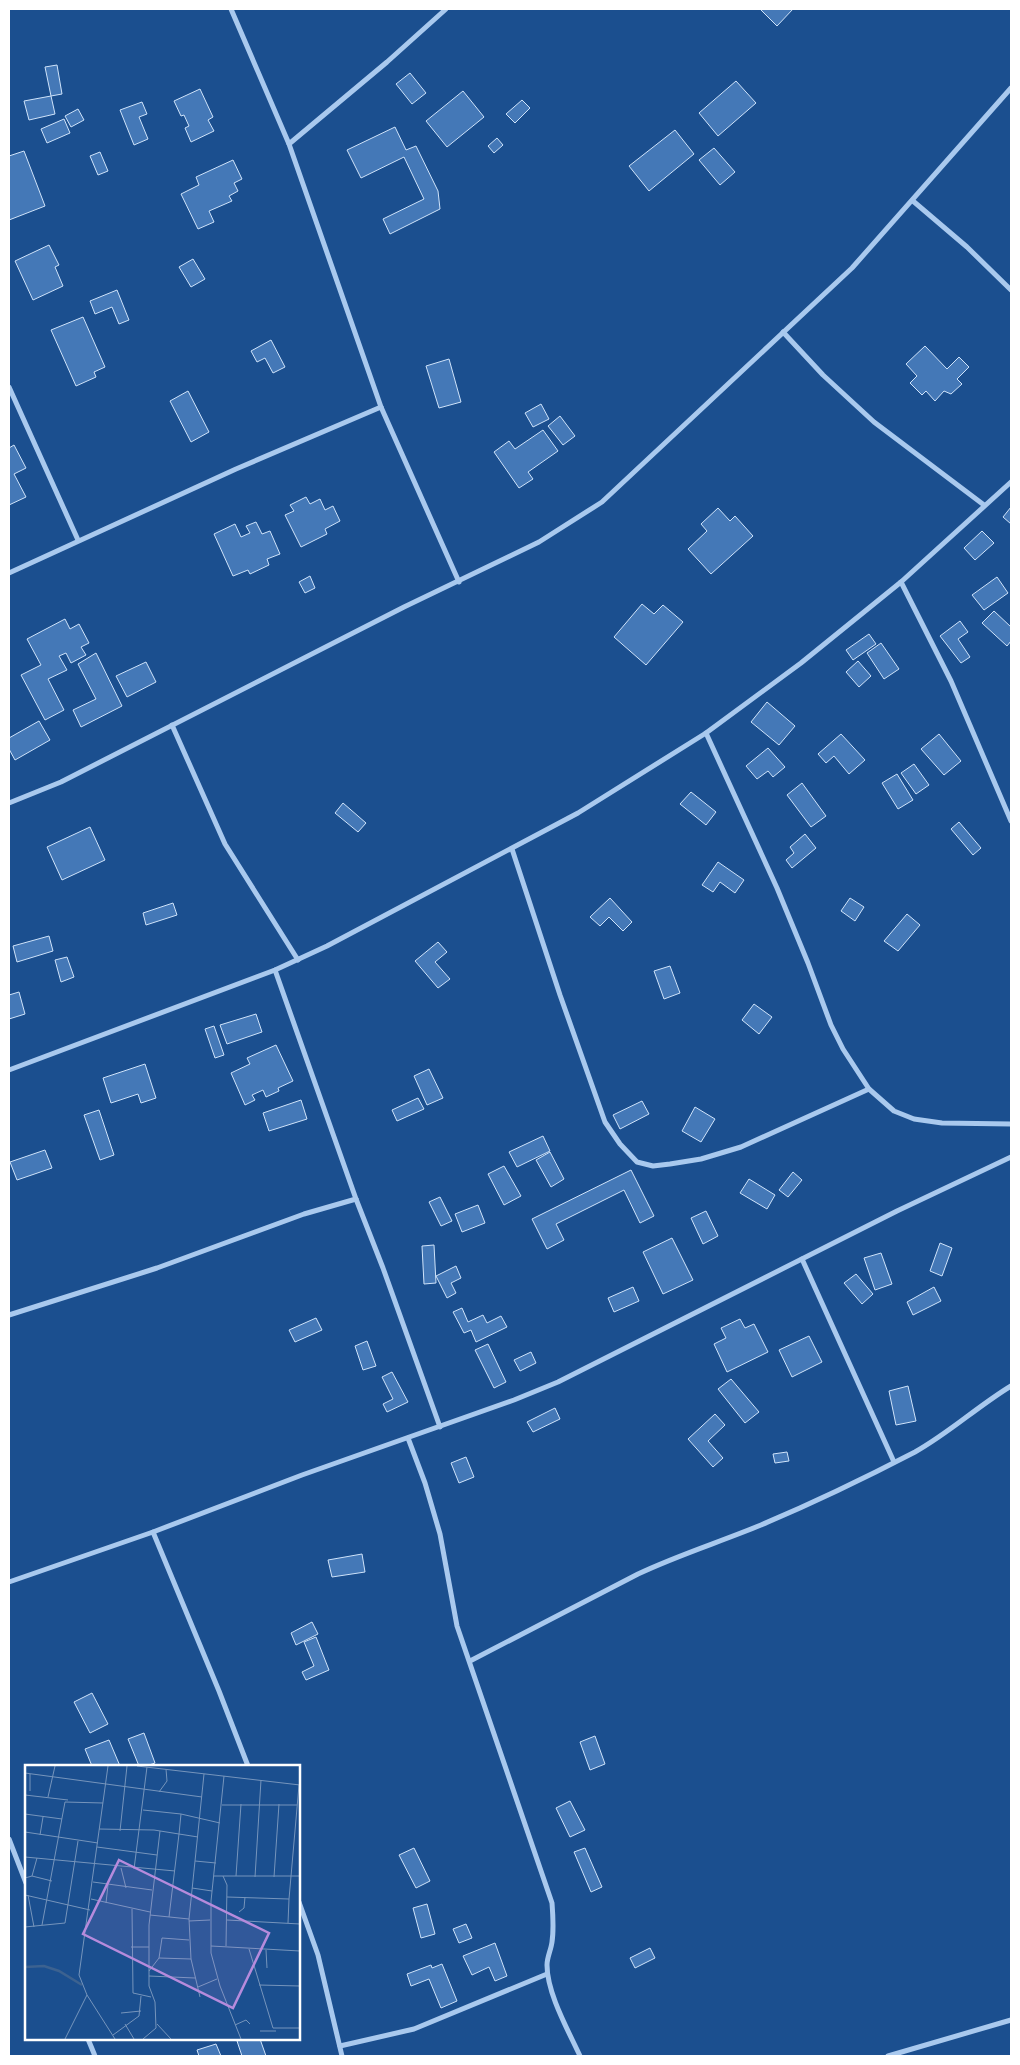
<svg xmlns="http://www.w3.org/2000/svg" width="1020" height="2065" viewBox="0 0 1020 2065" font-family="Barlow,sans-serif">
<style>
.building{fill:#4478b7;stroke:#cfe3fa}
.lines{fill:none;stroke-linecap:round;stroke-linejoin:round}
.street{stroke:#a9c9ee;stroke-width:5}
.inset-river{fill:none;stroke:#3c6290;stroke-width:2.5}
.inset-road{fill:none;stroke:#7695bc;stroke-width:1}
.view{fill:#b68bdc;fill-opacity:0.15;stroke:#b68bdc;stroke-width:2.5}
.inset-edge{fill:none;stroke:#fff;stroke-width:2.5}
</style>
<rect width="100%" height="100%" fill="#1b4f8f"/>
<!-- building -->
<g class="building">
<polygon points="760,9 793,9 777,26"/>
<polygon points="57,65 62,94 51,96 45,67"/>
<polygon points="410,73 426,93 412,104 396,84"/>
<polygon points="736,81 756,103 718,136 699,113"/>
<polygon points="200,89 213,117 208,120 214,131 191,142 185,128 189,126 184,115 181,116 174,101"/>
<polygon points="463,91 484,117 447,147 426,121"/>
<polygon points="51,96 55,114 29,120 24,101"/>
<polygon points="522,100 530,108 515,123 506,114"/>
<polygon points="142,102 147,114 139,117 148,139 134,145 120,110"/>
<polygon points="78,109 84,120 71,127 65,116"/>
<polygon points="64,119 70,133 47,143 41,129"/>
<polygon points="395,127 406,150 416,146 438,191 440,209 390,234 383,219 424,199 404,157 361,178 347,150"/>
<polygon points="675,130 694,154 649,191 629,166"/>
<polygon points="497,138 503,145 494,153 488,146"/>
<polygon points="714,148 735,172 720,185 699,160"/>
<polygon points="24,151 45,206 9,220 9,156"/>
<polygon points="100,152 108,171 98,175 90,156"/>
<polygon points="233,160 242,179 234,183 238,191 229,196 232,201 209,211 214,222 198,229 181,194 199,185 196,177"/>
<polygon points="49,245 59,265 55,267 63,286 33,300 15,261"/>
<polygon points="193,259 205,279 191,287 179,267"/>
<polygon points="117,290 129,320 119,324 112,307 95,314 90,301"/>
<polygon points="83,317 105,367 94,372 96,377 76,386 51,330"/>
<polygon points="271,340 285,367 273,373 265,358 257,362 251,351"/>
<polygon points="925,346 947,369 959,357 969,367 957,379 962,384 951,394 944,391 935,401 926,391 922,395 910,383 917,376 906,364"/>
<polygon points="449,359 461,402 439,408 426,366"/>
<polygon points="188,391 209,432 191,442 170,401"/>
<polygon points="541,404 549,419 533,427 525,413"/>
<polygon points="560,416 575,436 563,445 548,426"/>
<polygon points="543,430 558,451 528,472 533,479 519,488 494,452 509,441 515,449"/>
<polygon points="14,445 26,468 14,474 26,497 9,505 9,448"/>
<polygon points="306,497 310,504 320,499 325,510 333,506 340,521 325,529 327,534 301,547 285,515 294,511 290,505"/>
<polygon points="1011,507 1011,524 1003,517"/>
<polygon points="718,508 730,521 735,516 753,536 711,574 688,549 707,531 701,524"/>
<polygon points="256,522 262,534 270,531 280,554 267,559 269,565 250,574 248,570 233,576 214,534 235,524 241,537 250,533 246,526"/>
<polygon points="982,531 994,543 975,560 964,548"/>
<polygon points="310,576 315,588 305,593 299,582"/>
<polygon points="997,577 1008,593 984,610 972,595"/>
<polygon points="642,604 654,614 663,605 683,622 646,665 614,637"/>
<polygon points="994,611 1011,627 1011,641 1007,646 982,623"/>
<polygon points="65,619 70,629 79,624 89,643 81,647 86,655 71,663 66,653 59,656 67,670 48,679 64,710 45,720 21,675 41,665 27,639"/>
<polygon points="960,621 968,632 958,639 970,657 961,663 940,636"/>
<polygon points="869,634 876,644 853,660 846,650"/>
<polygon points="881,643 899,669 884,679 867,653"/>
<polygon points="96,653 122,706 81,727 73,710 96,699 78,664"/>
<polygon points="858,661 871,676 859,687 846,672"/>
<polygon points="146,662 156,682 127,697 116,676"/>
<polygon points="767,702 795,726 779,745 751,722"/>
<polygon points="39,721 50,740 15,760 9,749 9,738"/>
<polygon points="841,734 865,760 849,774 834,756 826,763 818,754"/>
<polygon points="939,734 961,761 944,775 921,749"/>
<polygon points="768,748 785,767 773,777 768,771 757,779 746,766"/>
<polygon points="914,764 929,785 916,794 901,773"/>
<polygon points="897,774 913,800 898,809 882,783"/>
<polygon points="802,783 826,816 811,827 787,795"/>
<polygon points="691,792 716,812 706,825 680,804"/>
<polygon points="343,803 366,823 358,832 335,813"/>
<polygon points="959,822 981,848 973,855 951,829"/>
<polygon points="90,827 105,860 62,880 47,847"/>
<polygon points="805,834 816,848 792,868 786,860 794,853 790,847"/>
<polygon points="718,862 744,880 735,893 720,882 713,892 702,885"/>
<polygon points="610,898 632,922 623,931 609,917 600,926 590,917"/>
<polygon points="850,898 864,907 855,921 841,911"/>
<polygon points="173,903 177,915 146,925 143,913"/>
<polygon points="907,914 920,925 898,951 884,941"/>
<polygon points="49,936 53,951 17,962 13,946"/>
<polygon points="438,942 447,952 435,962 450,979 438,988 415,961"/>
<polygon points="67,957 74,977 61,982 55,960"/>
<polygon points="670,966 680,993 664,999 654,971"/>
<polygon points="19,992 25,1014 9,1019 9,995"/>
<polygon points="754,1004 772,1017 759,1034 742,1020"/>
<polygon points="256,1014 262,1032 227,1044 220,1025"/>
<polygon points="214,1026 224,1055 215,1058 205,1029"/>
<polygon points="276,1045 293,1081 278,1088 279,1091 266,1097 263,1090 252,1095 255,1100 245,1105 231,1073 250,1064 247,1058"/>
<polygon points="145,1064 156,1098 141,1103 138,1094 111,1103 103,1078"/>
<polygon points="429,1069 443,1098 427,1105 414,1076"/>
<polygon points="418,1098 424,1109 397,1121 392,1110"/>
<polygon points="301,1100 307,1119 269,1131 263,1113"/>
<polygon points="642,1101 649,1114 620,1129 613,1115"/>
<polygon points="695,1107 715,1119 701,1142 682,1131"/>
<polygon points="99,1110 114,1155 100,1160 84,1115"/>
<polygon points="543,1136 550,1151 517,1167 509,1152"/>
<polygon points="45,1150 52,1168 17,1180 10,1162"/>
<polygon points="550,1152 564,1179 551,1187 536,1160"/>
<polygon points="504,1166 521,1196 504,1205 488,1174"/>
<polygon points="631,1170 654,1216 640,1223 624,1190 556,1224 564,1240 547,1249 532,1219"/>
<polygon points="793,1172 802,1180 788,1197 779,1190"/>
<polygon points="749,1179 775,1195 767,1209 740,1193"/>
<polygon points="440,1197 452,1221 441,1226 429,1202"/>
<polygon points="478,1205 485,1223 462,1232 455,1214"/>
<polygon points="706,1211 718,1236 703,1244 691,1218"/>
<polygon points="672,1238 693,1280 663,1294 643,1252"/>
<polygon points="940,1243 952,1248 942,1276 930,1271"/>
<polygon points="434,1245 436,1283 424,1284 422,1246"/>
<polygon points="881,1253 892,1284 875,1290 864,1258"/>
<polygon points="456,1266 461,1278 451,1283 456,1293 447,1298 436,1276"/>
<polygon points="856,1274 873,1294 862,1304 844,1283"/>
<polygon points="633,1287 639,1301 614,1312 608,1298"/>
<polygon points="934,1287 941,1301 913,1315 907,1302"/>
<polygon points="462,1308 468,1322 483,1315 487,1323 501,1316 507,1327 476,1342 471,1330 464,1333 453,1312"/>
<polygon points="316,1318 322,1330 295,1342 289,1330"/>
<polygon points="740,1319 745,1328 754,1324 768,1352 727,1372 714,1344 726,1338 721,1328"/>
<polygon points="809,1336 822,1362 792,1377 779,1350"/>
<polygon points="367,1341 376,1366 363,1370 355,1346"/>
<polygon points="488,1344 506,1382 494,1388 475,1350"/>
<polygon points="531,1352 536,1363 520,1371 514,1360"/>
<polygon points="392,1372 408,1402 387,1412 383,1404 393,1399 382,1377"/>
<polygon points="731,1379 759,1412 745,1423 718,1389"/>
<polygon points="908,1386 916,1421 896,1425 889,1391"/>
<polygon points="555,1408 560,1419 533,1432 527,1422"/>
<polygon points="715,1414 725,1425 708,1441 723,1458 713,1467 688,1439"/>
<polygon points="787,1452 789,1461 775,1463 773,1454"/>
<polygon points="466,1457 474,1477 459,1483 451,1463"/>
<polygon points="362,1554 365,1572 332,1577 328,1560"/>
<polygon points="312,1622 318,1634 296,1645 291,1633"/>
<polygon points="316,1637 329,1670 306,1680 302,1672 314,1666 304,1642"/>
<polygon points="92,1693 108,1724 90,1733 74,1702"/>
<polygon points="144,1733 155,1763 146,1766 139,1766 128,1739"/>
<polygon points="595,1736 605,1764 590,1770 580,1742"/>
<polygon points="109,1740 120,1766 92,1766 85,1749"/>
<polygon points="570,1801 585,1830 570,1837 556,1808"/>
<polygon points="414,1848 430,1881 416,1888 399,1855"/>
<polygon points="585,1848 602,1887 591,1892 574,1852"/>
<polygon points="427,1904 435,1934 421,1938 413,1908"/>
<polygon points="466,1924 472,1938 459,1943 453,1929"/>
<polygon points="495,1943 507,1976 495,1981 489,1967 472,1975 463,1956"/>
<polygon points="650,1948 655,1958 635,1968 630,1958"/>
<polygon points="442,1964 457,2001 441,2008 429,1979 411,1986 407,1974 431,1965 432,1968"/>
<polygon points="242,2039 260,2039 266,2056 242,2056 237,2041"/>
<polygon points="216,2044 221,2056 199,2056 197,2050"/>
</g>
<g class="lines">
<!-- street -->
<g class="street">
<polyline points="231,9 289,144 381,407 459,582"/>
<polyline points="289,144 387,62 446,9"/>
<polyline points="913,201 967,247 1011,290"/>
<polyline points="783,332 823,375 874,422 984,505"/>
<polyline points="9,387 78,540"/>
<polyline points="9,573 236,469 381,407"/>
<polyline points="901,582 951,681 1011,821"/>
<polyline points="172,725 225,844 298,960"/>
<polyline points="706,733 777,888 808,963 831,1025 843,1049 869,1089 894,1111 914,1119 942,1123 1011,1124"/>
<polyline points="9,803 61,782 404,607 539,542 602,502 852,268 1011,88"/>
<polyline points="512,849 560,995 605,1122 620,1144 637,1162 653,1166 670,1164 701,1159 741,1147 869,1089"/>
<polyline points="275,970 356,1199 383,1268 440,1427"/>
<polyline points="9,1070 275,970 327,946 578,813 706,733 801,663 901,582 1011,482"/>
<polyline points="802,1259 894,1462"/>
<polyline points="9,1315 157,1268 304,1214 356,1199"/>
<path d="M408,1438L425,1483L440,1534L457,1626L552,1903C553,1916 554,1929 552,1942C551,1950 547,1957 547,1965C547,1993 568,2030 580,2056"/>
<polyline points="153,1532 219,1691 248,1766"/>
<polyline points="9,1582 153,1532 302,1475 514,1400 558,1382 897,1211 1011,1157"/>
<path d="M470,1661L638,1574C678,1555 720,1542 761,1525C813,1503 865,1478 915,1452C949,1433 978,1406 1011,1386"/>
<polyline points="9,1839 26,1883"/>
<polyline points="299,1902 318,1955 342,2056"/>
<polyline points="88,2039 95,2056"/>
<polyline points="340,2046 414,2029 547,1974"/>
<polyline points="888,2056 1011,2020"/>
</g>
</g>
<!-- overview -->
<g transform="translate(25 1765)">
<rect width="275" height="275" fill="#1b4f8f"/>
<path class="inset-river" d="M0,202L19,201L34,206L57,220"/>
<path class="inset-road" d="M83,1L54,210L62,230L90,274M112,1L275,20M0,8L177,32M199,11L186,136V188L195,221L216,274M5,26V9M134,27L142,16L141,4M0,30L43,35M23,32L30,1M197,40H272M118,45L156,49M0,49L37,54M74,64L129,65L154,69L156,49L195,58M95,66L102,1M0,67L73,78M15,70L18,52M72,82L132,90M0,92L150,106M170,96L191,98M96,103L101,123M109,104L122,2M7,111L27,116M189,111H275M198,111L202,120L201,181M211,111L216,39M230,112L236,15M249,112L254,39M0,113L7,111L12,93M68,117L127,125M167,123L187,126M0,130L65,145M3,130L9,162M202,132L264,134L274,20M66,134L125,147M81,138L83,120M107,144L108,228L126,232M214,147L219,143L220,132M125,150L164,154M144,152L154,69L173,72M202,155L275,159M164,156L185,155M263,158L264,134M17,160L40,37L78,38M0,162L40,158L53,76M186,181L275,186M106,182H124M224,184L248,263H275M241,185L242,203M134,193L137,173L164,175M124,206L134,193L166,194M124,211L170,213M234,220L275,221M173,222L192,214M175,232L166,194L164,154L179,9M96,248L116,246M100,259L109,274M132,259L146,274M210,260L221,255L225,259M235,266H251M88,270L114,251L116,231M40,274L62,230M118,274L131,263L130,237L124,221V160L135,66"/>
<path class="view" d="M94,95L244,168L208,243L58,169Z"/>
<rect width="275" height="275" class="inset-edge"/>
</g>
<!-- border -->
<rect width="1020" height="2065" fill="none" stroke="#ffffff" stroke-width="20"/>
</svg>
